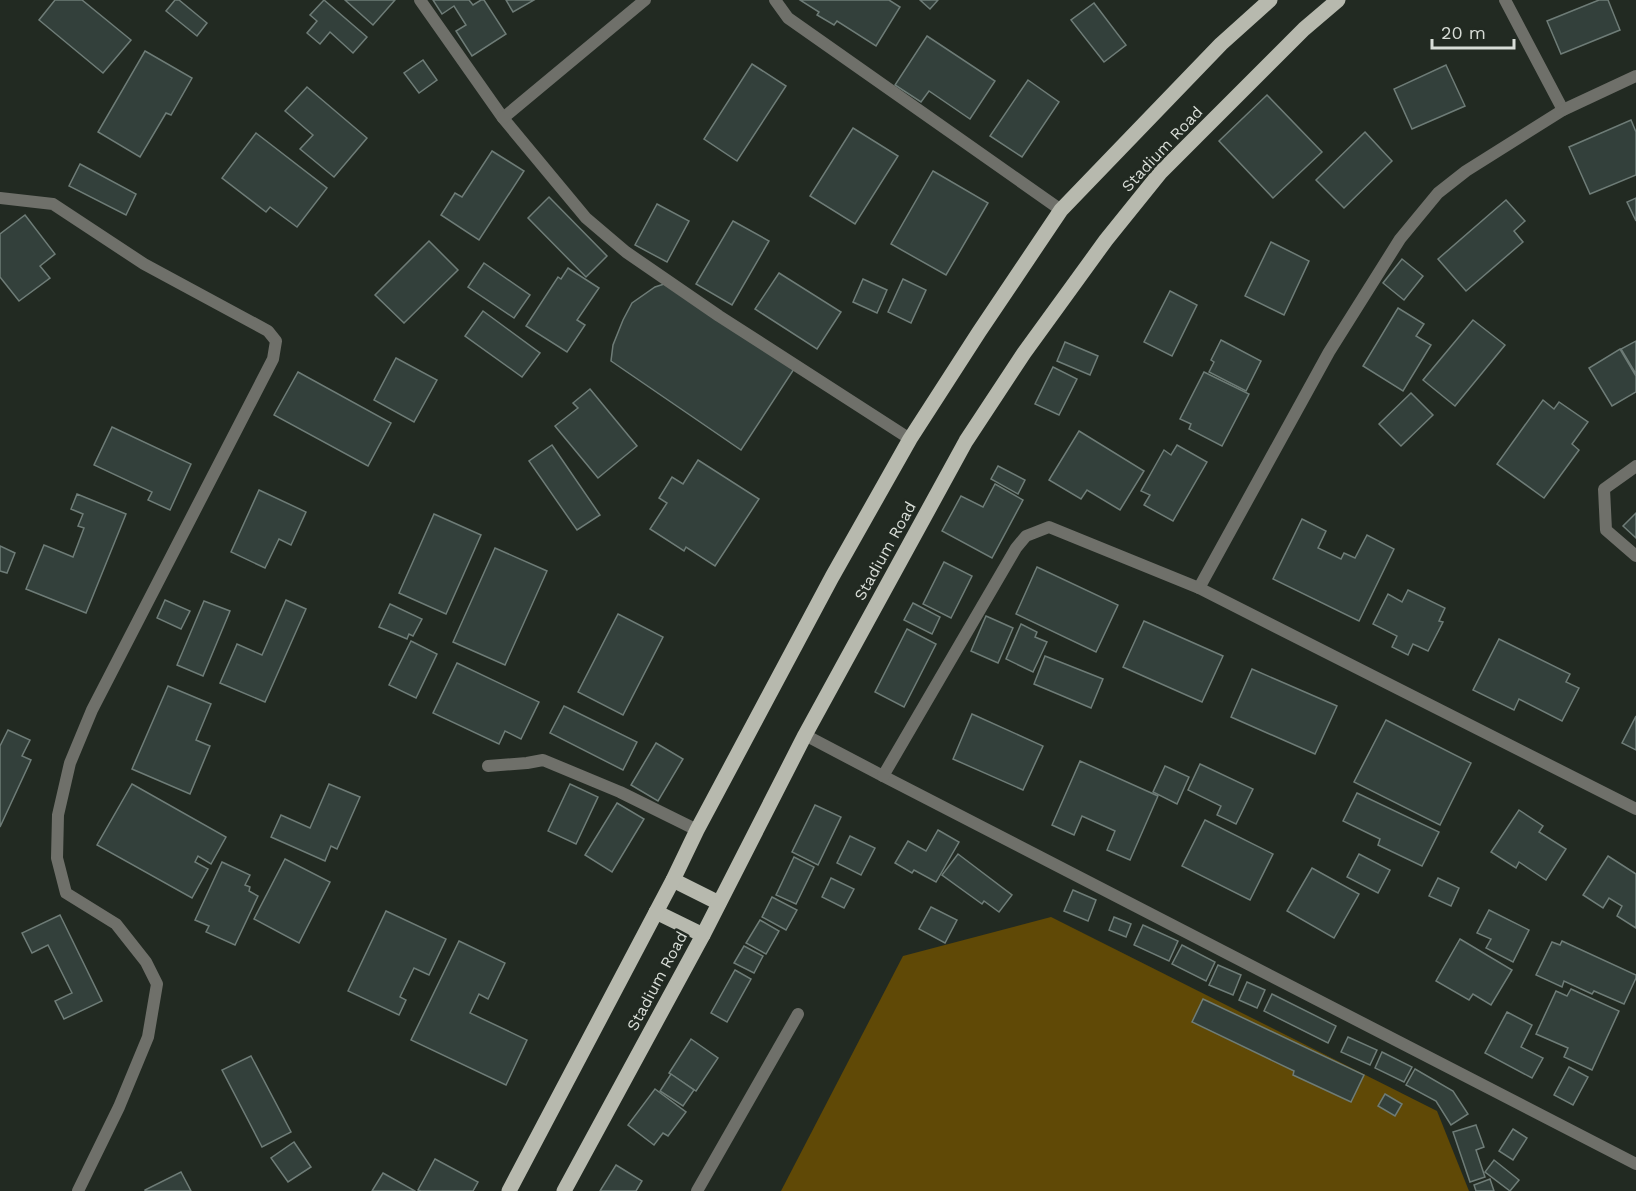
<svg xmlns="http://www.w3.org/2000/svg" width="1636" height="1191" viewBox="0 0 1636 1191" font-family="'Work Sans',sans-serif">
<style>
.green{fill:#604906}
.building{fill:#33403b;stroke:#6e7c77;stroke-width:1.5}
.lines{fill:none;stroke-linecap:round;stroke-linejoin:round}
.street{stroke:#6f706a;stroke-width:12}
.primary{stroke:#b7b9ae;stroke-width:15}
.labels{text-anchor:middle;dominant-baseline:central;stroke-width:5;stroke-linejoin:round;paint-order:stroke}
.street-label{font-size:16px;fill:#d8ddd7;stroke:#222a22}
</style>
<rect width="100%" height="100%" fill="#222a22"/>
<!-- green -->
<polygon class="green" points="1051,917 1437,1111 1469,1191 781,1191 903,956"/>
<!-- building -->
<g class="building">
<polygon points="55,0 82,0 131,40 103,73 39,20"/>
<polygon points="175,0 179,0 207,23 197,36 166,11"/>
<polygon points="324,0 367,37 353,53 330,32 320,44 307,33 317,21 310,15"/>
<polygon points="345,0 395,0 373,25"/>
<polygon points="433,0 469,0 473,5 481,0 484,0 506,34 472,56 456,31 466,25 454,6 442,14"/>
<polygon points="506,0 534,0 513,12"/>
<polygon points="800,0 889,0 900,7 876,46 837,21 834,25 817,15 819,12"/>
<polygon points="920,0 938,0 930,9"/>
<polygon points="1599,0 1608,0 1620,30 1561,54 1547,21"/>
<polygon points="1094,3 1126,45 1104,62 1071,20"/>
<polygon points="927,36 995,81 970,119 929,91 921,102 895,85"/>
<polygon points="145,51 192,78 171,115 166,113 140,157 98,132"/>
<polygon points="423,60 437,80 419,93 404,73"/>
<polygon points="752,64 786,86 737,161 704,139"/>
<polygon points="1446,65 1465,106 1412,129 1394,89"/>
<polygon points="1028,80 1059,102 1022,157 990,136"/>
<polygon points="307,87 367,138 334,177 300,149 313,135 285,111"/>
<polygon points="1267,95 1322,152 1273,198 1219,141"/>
<polygon points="1631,120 1636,132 1636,175 1590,194 1569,147"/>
<polygon points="853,128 898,156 855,224 810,196"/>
<polygon points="1365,132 1392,161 1344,208 1316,180"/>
<polygon points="256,133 327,188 297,227 270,207 266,212 222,178"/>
<polygon points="492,151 524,171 479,240 441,215 455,193 462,197"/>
<polygon points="80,164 136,194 126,215 69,186"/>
<polygon points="933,171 988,203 946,275 891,244"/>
<polygon points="549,197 607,256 586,277 528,218"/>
<polygon points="1636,198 1636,221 1627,202"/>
<polygon points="1506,200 1525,221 1514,231 1523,242 1466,291 1438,259"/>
<polygon points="657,204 689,221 667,262 635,245"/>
<polygon points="25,215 55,254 40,266 50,278 19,301 0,277 0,234"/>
<polygon points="733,221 769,241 732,305 696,284"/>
<polygon points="429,241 458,270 404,323 375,295"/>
<polygon points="1271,242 1309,261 1284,315 1245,296"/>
<polygon points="1402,259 1423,276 1404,300 1383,283"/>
<polygon points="484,263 530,295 514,318 468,287"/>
<polygon points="568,268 599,288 577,320 585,325 567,352 526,326 558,277 561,279"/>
<polygon points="779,273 841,312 817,349 755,309"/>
<polygon points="863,279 887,290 877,313 853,302"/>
<polygon points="903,279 926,290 911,323 888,312"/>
<polygon points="667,283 794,369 741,450 611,361 613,345 623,320 632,303 655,287"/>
<polygon points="1170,291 1197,305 1172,356 1144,342"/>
<polygon points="1398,308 1424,324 1416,336 1431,345 1403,391 1363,366"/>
<polygon points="483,311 540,353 522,377 465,336"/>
<polygon points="1473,320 1505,345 1455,406 1423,380"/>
<polygon points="1221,340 1261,361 1246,391 1209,372 1214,362 1211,360"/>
<polygon points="1636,341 1636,374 1621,349"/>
<polygon points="1065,342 1098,356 1090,375 1057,361"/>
<polygon points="1620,349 1636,376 1636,392 1612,406 1589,368"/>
<polygon points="396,358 437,380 414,422 374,400"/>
<polygon points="1053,367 1077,379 1059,415 1035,404"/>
<polygon points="298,372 391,423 368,466 274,415"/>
<polygon points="1204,372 1249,394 1222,446 1189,429 1191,424 1180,419"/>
<polygon points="590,389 637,446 598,478 555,426 578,408 573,403"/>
<polygon points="1411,393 1433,415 1401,446 1379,424"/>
<polygon points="1543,400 1554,409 1559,402 1588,422 1572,444 1579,450 1544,498 1497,464"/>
<polygon points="112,427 191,464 170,510 148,500 152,492 94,465"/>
<polygon points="1079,431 1144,471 1120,510 1087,490 1081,499 1049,480"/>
<polygon points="552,445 600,515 577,530 529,461"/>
<polygon points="1177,445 1207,462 1173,521 1144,505 1150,495 1141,491 1164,450 1171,455"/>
<polygon points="698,460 759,499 715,566 686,547 684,551 650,529 667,503 659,498 672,477 683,484"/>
<polygon points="998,466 1025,480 1018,494 991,479"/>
<polygon points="995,484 1023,500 992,558 942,531 961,496 983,507"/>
<polygon points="259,490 306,512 291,545 279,539 265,568 231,552"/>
<polygon points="77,494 126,514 86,613 26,589 44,545 73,557 84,528 78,526 83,514 71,509"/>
<polygon points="1636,513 1636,538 1623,526"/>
<polygon points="434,514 481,535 446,614 399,593"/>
<polygon points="1302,519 1326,531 1318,548 1341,559 1344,553 1355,558 1367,535 1394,549 1359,621 1273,579"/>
<polygon points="0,546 15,553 7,573 0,571"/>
<polygon points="495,548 547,571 505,665 453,642"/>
<polygon points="944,562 972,576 951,618 923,604"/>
<polygon points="1037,567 1118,605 1096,652 1016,614"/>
<polygon points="1408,590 1445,608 1439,621 1443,622 1428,651 1413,644 1408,655 1392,647 1397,636 1373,624 1388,594 1402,602"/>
<polygon points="165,600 190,611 181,629 157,618"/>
<polygon points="286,600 306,609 265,702 220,683 237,644 262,655"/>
<polygon points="204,601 230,611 203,676 177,665"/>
<polygon points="913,603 940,617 932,634 904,620"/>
<polygon points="390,604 422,619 413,636 409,634 407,639 379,627"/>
<polygon points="618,614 663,637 623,715 578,692"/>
<polygon points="986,616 1013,628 998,663 971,651"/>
<polygon points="1144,621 1223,656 1202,702 1123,667"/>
<polygon points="1021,624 1037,632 1035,637 1047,642 1033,672 1006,659"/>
<polygon points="907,629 936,644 904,707 875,692"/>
<polygon points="1499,639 1570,674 1566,682 1579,688 1562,721 1519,699 1514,710 1473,690"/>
<polygon points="411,641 437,654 416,698 389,685"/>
<polygon points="1045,656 1103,679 1091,708 1034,684"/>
<polygon points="457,663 539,702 521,739 505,731 499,744 433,713"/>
<polygon points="1252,669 1337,706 1315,754 1231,717"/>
<polygon points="168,686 211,704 196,740 210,746 190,794 132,769"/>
<polygon points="564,706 637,742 623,770 550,733"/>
<polygon points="972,714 1043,746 1023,790 953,759"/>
<polygon points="1636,716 1636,750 1622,743"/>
<polygon points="1386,720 1471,763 1440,825 1354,782"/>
<polygon points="8,730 30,740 22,756 31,760 0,827 0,746"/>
<polygon points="656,743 683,759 658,801 631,785"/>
<polygon points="1080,761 1158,796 1130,860 1107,850 1115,831 1082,816 1074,835 1052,825"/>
<polygon points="1200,764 1253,789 1236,824 1217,815 1221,806 1188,790"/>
<polygon points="1165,766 1189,777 1177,804 1153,792"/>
<polygon points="132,784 226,837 211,864 198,856 195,862 208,869 192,898 97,845"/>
<polygon points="329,784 360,797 337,849 331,846 325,861 271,837 281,815 310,828"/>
<polygon points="570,784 598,797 576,844 548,831"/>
<polygon points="1357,793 1439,832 1422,866 1378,845 1380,839 1343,821"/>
<polygon points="617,803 644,819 612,872 585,855"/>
<polygon points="815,805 841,817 818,865 792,852"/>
<polygon points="1519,810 1543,826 1539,832 1566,849 1546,880 1519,862 1516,868 1491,852"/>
<polygon points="1205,820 1273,854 1250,900 1182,866"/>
<polygon points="938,830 959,842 936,882 914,870 912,873 895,863 908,841 926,851"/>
<polygon points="850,836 875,848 861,875 837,863"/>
<polygon points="958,854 1012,895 999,912 984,901 982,904 942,875"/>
<polygon points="1359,854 1390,870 1378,893 1347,877"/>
<polygon points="1608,856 1636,874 1636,928 1617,916 1622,906 1609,898 1603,908 1583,895"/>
<polygon points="794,857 814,867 796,904 776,895"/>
<polygon points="285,859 330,882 299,943 254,919"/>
<polygon points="222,862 250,875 245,885 250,887 249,891 258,896 235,945 206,932 209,926 195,920"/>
<polygon points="1312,868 1359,894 1334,938 1287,911"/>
<polygon points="831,878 854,889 844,908 822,897"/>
<polygon points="1438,878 1459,888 1451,906 1429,896"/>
<polygon points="1073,890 1096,900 1088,921 1064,911"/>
<polygon points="772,897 797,910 786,930 762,917"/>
<polygon points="931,907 957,920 945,943 919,929"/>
<polygon points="1489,910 1529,930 1513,962 1486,948 1491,939 1477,933"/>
<polygon points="386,911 446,939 429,975 414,968 400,997 406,1000 399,1015 348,991"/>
<polygon points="60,915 102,1001 64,1019 55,1001 72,993 48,945 32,953 22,933"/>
<polygon points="1114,917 1131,924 1126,937 1109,930"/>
<polygon points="760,920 779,931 766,954 746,943"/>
<polygon points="1143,925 1178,941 1169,961 1134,945"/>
<polygon points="1460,939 1512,970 1491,1005 1473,994 1469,1000 1436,981"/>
<polygon points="459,941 505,963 488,999 479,994 470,1013 527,1040 506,1085 411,1040"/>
<polygon points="1562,941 1636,975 1636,978 1624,1004 1594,991 1592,994 1564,981 1562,987 1536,975 1552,942 1560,945"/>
<polygon points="1182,945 1215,962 1206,981 1172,964"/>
<polygon points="744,946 763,956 754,973 734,963"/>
<polygon points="1218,965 1241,975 1233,995 1209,985"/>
<polygon points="735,970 751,979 727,1022 711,1013"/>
<polygon points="1247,982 1265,990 1257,1008 1239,1000"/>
<polygon points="1571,989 1619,1011 1592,1070 1564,1057 1568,1048 1536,1034 1556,991 1567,996"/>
<polygon points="1272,994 1336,1026 1328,1043 1264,1011"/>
<polygon points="1203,999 1364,1075 1351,1102 1293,1075 1294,1071 1192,1022"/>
<polygon points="1507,1012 1532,1025 1521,1047 1543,1058 1532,1078 1485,1053"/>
<polygon points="1348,1037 1377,1050 1370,1065 1341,1052"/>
<polygon points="691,1039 718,1058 696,1091 669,1073"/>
<polygon points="1382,1052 1412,1067 1404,1082 1375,1068"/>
<polygon points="251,1056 291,1132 262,1147 222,1070"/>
<polygon points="1569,1067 1588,1077 1573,1105 1554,1095"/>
<polygon points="1415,1069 1453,1091 1468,1114 1451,1125 1436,1101 1406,1085"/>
<polygon points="671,1074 694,1090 683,1106 660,1091"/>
<polygon points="655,1089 686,1112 668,1136 663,1133 654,1145 628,1125"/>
<polygon points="1385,1094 1402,1104 1395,1116 1378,1106"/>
<polygon points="1476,1125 1484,1147 1476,1150 1485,1177 1470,1182 1453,1132"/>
<polygon points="1513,1129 1527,1138 1513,1160 1499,1151"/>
<polygon points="294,1142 311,1167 288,1182 271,1158"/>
<polygon points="435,1159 478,1182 473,1191 421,1191 418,1190"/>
<polygon points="1494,1160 1519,1180 1510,1191 1485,1172"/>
<polygon points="616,1165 642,1181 636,1191 600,1191"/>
<polygon points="181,1172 191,1191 145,1191 145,1190"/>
<polygon points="383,1173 415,1191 372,1191"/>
<polygon points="1490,1179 1494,1191 1476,1191 1474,1185"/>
</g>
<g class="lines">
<!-- street -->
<g class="street">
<polyline points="420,0 503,118 586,218 626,252 719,316 910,439"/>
<polyline points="775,0 788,18 1061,210"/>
<polyline points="1505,0 1563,110"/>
<polyline points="503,118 645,0"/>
<polyline points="0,198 53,204 144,264 268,331 276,341 273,359 92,710 70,763 58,815 57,858 66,893 116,924 146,962 157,984 148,1037 119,1107 78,1191"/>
<polyline points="1636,466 1604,489 1606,530 1636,556"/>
<polyline points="1199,588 1329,352 1400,239 1438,193 1466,171 1563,110 1636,76"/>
<polyline points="805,735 883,776 1636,1164"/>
<polyline points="488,766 527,763 543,760 620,792 697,830"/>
<polyline points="883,776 1016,548 1026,536 1049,527 1199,588 1636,809"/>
<polyline points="697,1191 798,1014"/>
</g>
<!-- primary -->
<g class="primary">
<polyline points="673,880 719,903"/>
<polyline points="656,912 703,935"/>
<polyline points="509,1191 673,880 697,830 832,577 910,439 979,332 1061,210 1221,44 1270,0"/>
<polyline points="564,1191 703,935 805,735 966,441 1024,353 1106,240 1160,173 1304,29 1338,0"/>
</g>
</g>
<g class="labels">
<!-- street labels -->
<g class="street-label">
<text transform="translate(1162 149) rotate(-47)">Stadium Road</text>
<text transform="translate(885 551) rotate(-61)">Stadium Road</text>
<text transform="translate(657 981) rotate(-62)">Stadium Road</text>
</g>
</g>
<!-- scale -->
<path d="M1432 39v9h82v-9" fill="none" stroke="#d8ddd7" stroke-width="3"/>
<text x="1441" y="39" font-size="18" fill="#d8ddd7" stroke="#222a22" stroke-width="4.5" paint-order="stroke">20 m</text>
</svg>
